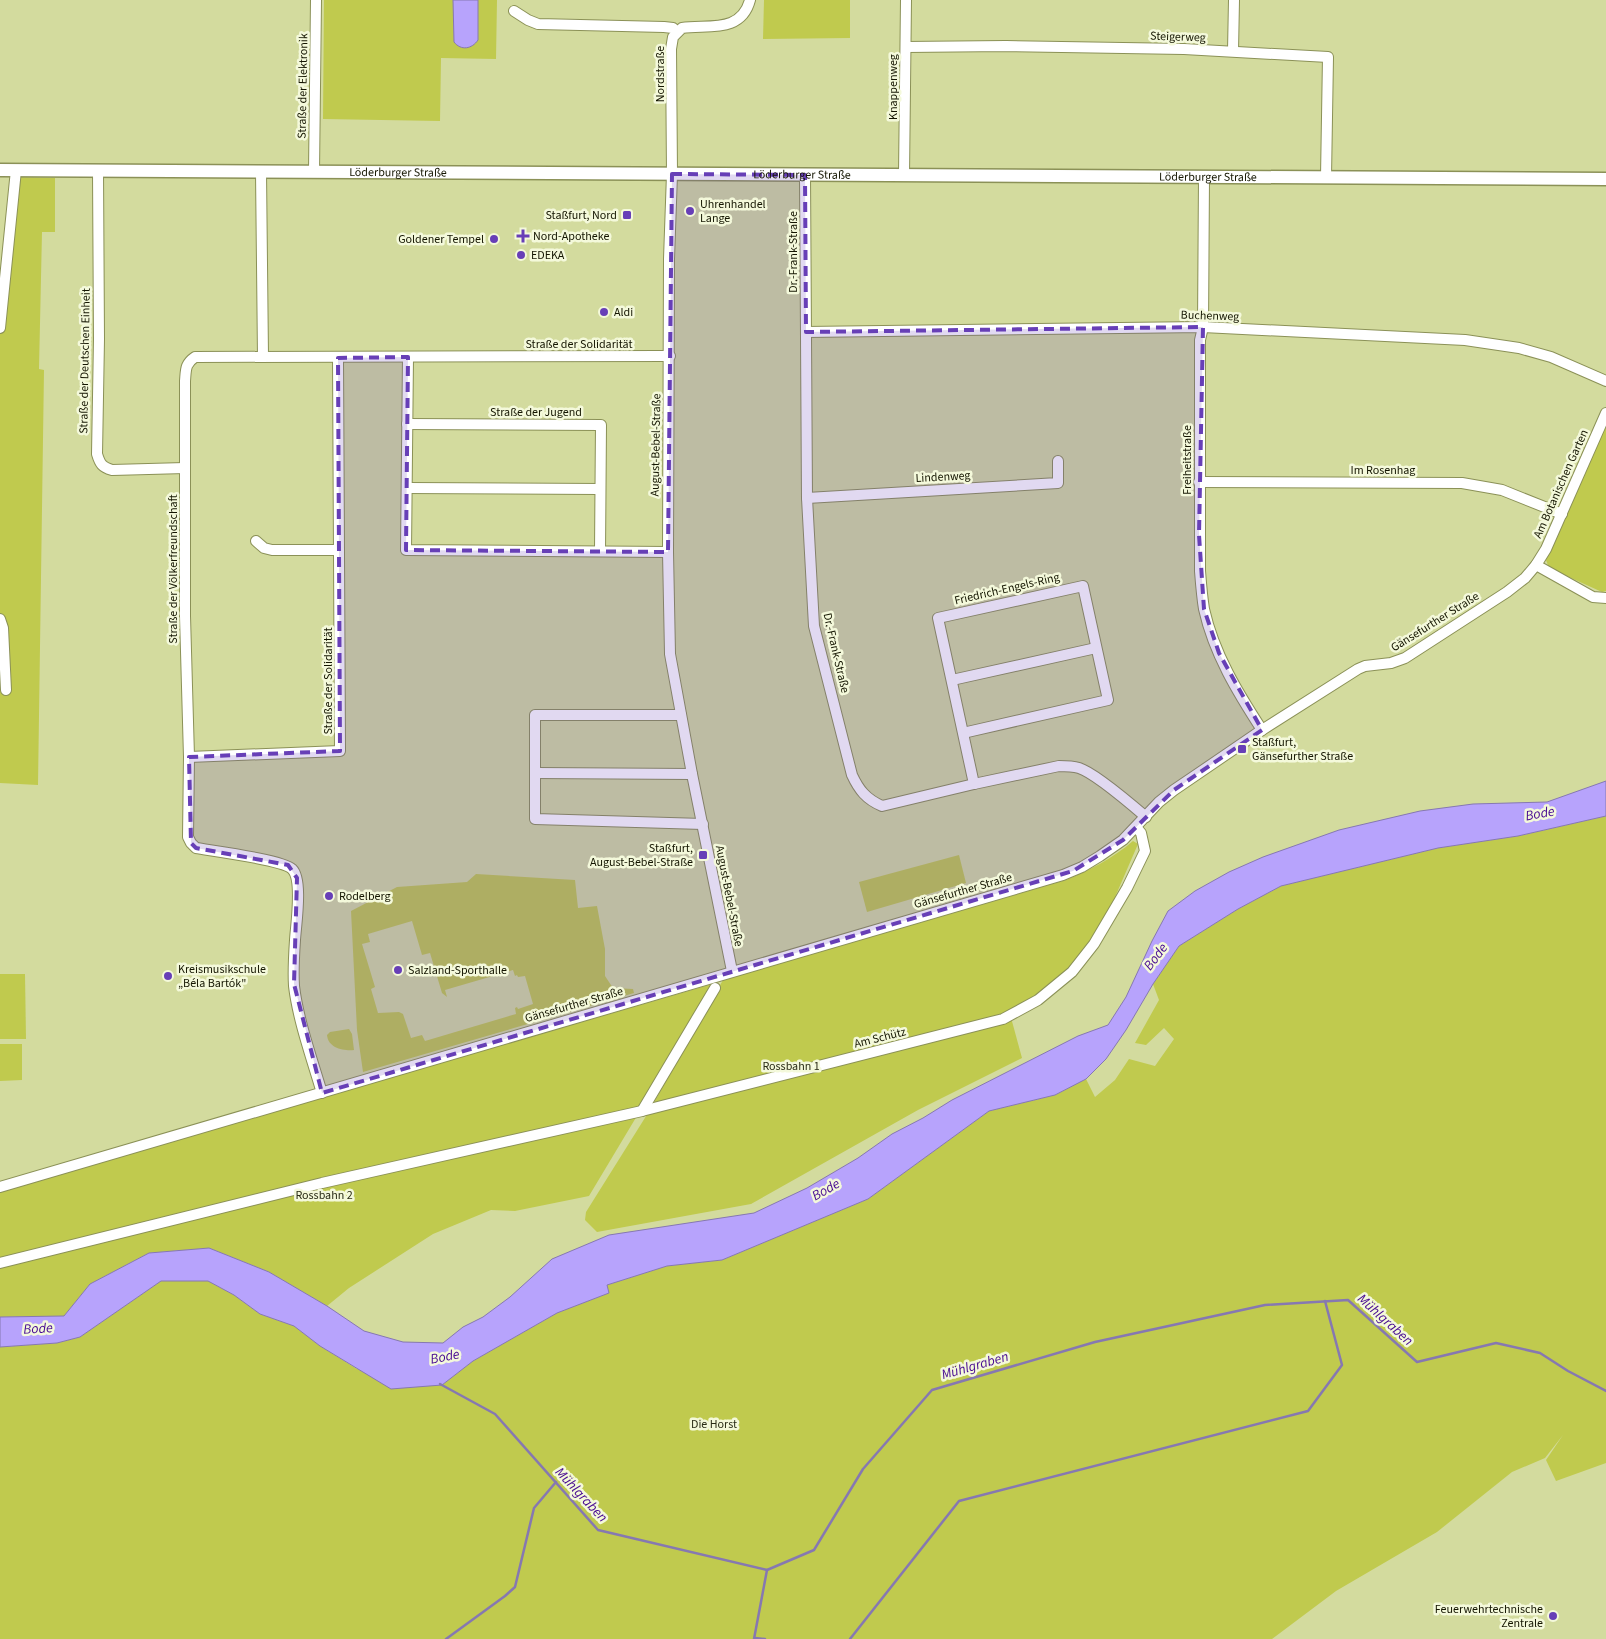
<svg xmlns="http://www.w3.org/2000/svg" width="1606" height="1639" viewBox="0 0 1606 1639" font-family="'Source Sans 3',sans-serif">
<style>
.green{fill:#c0ca4e;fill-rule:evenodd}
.water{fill:#b7a3fc;stroke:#8678b1}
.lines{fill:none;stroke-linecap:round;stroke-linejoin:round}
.stream{stroke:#8678b1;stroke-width:2.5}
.minor-casing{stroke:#8b9157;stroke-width:12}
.tertiary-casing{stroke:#8b9157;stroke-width:15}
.minor{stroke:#fff;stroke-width:10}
.tertiary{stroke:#fff;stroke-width:12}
.marked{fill:#673fb7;fill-opacity:0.2;stroke:#673fb7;stroke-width:4;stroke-dasharray:10 6;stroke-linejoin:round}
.poi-dot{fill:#673fb7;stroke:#f4f9db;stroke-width:2}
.labels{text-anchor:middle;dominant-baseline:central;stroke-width:5;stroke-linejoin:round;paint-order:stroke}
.street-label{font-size:12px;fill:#141501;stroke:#f4f9db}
.poi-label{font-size:12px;fill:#141501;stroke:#f4f9db;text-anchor:start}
.park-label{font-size:12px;fill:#292b15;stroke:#f4f9db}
.water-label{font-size:14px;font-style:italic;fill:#460891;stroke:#f4f9db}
</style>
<rect width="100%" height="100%" fill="#d3db9e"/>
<!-- green -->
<g class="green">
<polygon points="324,0 497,0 496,59 441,58 440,121 323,119"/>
<polygon points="764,0 850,0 850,38 763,39"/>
<polygon points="20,177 55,178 55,232 42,232 39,369 44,370 38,785 0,783 0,286"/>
<polygon points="1606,423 1606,591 1602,592 1549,568 1546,560"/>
<polygon points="1606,816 1606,1463 1556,1481 1546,1460 1563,1435 1545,1458 1512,1472 1437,1532 1336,1591 1272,1639 0,1639 0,1347 57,1343 80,1337 161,1281 208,1281 234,1295 260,1314 294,1326 320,1346 357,1369 442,1385 473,1361 557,1313 609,1293 607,1285 667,1266 722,1260 868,1199 989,1111 1055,1095 1086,1079 1095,1097 1115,1080 1129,1059 1155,1066 1174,1039 1164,1028 1146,1045 1135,1043 1159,1000 1153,984 1179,946 1238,909 1281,886 1438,848 1518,836"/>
<path d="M1133,841L1138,844L1109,911L1091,940L1072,967L1037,999L1010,1014L1022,1058L918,1110L751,1204L597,1232L585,1220L586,1212L648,1113L723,980L1066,880C1090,870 1113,858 1133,841Z"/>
<polygon points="959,855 966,883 867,912 859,882"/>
<path d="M476,874L575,880L578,908L597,906L605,949V976L613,988L633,989L634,993L363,1072L357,1030L351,911L397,887L467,882ZM412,921L422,955L430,953L442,993L447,997L445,990L513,970L515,976L517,975L518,977L525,976L533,1004L518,1009L517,1007L515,1008L516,1014L425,1041L422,1035L411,1038L403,1014L399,1012L378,1013L371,989L375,987L362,944L370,942L368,934Z"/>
<polygon points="0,974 25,974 26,1039 0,1039"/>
<polygon points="709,985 712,985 713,989 589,1196 515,1211 491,1210 433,1234 349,1288 327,1306 269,1272 209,1248 149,1253 90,1284 64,1316 0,1317 0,1191"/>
<path d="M349,1029L352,1034L354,1050C343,1051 328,1048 327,1035L330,1032Z"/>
<polygon points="0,1044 22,1044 22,1080 0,1081"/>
</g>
<!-- water -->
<g class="water">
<path d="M453,0H478V40C472,49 461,51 454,42Z"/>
<polygon points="1606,781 1606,816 1518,836 1438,848 1281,886 1238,909 1179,946 1153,984 1126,1030 1106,1059 1086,1079 1055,1095 989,1111 868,1199 722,1260 667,1266 607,1285 609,1293 557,1313 473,1361 442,1385 391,1389 320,1346 294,1326 260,1314 234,1295 208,1281 161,1281 80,1337 57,1343 0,1347 0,1317 64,1316 90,1284 149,1253 209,1248 269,1272 327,1306 364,1331 403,1342 443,1343 463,1327 483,1317 510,1297 552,1259 609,1235 754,1213 807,1188 858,1158 892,1134 923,1118 952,1100 1078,1036 1108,1025 1126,997 1152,941 1168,911 1195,891 1229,872 1263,857 1339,830 1420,811 1473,804 1547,802"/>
</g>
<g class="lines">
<!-- stream -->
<g class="stream">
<polyline points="440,1384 495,1414 598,1530 767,1570 814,1550 863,1469 932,1390 1095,1342 1265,1305 1348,1300 1417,1362 1496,1343 1540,1353 1568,1371 1606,1391"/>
<polyline points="755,1638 765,1639"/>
<polyline points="446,1639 505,1596 515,1587 534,1508 556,1482"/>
<polyline points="754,1639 767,1570"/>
<polyline points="850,1639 959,1501 1308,1411 1342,1365 1325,1301"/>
</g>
<!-- minor casing -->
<g class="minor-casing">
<g id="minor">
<polyline points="514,11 528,20 538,24 664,27 673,28 677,32"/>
<polyline points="906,47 1006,46 1184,49 1328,57 1326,177"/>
<polyline points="1233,51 1234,0"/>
<path d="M98,171L99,339L97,454C100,464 102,467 112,470L185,468"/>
<polyline points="261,172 263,357"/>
<polyline points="314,172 316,0"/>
<path d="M805,175L807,498L814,626L852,775C859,790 866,799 882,806L974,784L1059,766C1066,766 1072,766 1079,768C1095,773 1132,805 1146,817"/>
<polyline points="904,175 906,0"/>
<path d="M1204,177L1203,327L1200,340V571C1201,584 1202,597 1204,609C1214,654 1238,693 1262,730"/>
<polyline points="0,328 16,170"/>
<polyline points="806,332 1203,327 1465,340 1519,348 1551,357 1606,381"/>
<polyline points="408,357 406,550 668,552"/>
<polyline points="407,424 601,425 600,551"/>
<polyline points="1199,482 1462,483 1502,490 1562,514"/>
<polyline points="407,488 600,489"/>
<polyline points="807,498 1058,483 1058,461"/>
<polyline points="256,541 264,548 272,550 339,550"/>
<polyline points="1536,565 1593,597 1606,598"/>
<polyline points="0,619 3,628 6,690"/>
<polyline points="952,680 1096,648"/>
<polyline points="681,715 535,715 535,819 703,824"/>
<polyline points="963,733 1108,700 1083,586 938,618 974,784"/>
<polyline points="189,757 340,751 338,358"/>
<polyline points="536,773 692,774"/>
<path d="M732,971L692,774L670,654L668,552L669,259L672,174L671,49L673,37L682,28C707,24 741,34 750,0"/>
<path d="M322,1093C312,1059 298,1020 294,986C293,971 294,955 295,940C296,924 303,879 292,869C283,860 213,851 196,848L191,843L188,837L189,757L185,616V381C186,369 185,364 195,357L670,356"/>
<polyline points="642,1111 715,988"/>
<polyline points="0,1187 1063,875 1082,867 1100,856 1123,840 1159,802 1174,790 1262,730 1358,669 1365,666 1391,663 1405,658 1507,592 1525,578 1536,565 1546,549 1606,413"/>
<polyline points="0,1263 322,1183 642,1111 1003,1019 1038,1000 1072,972 1094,944 1127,888 1145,851 1141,833 1136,827"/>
</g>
</g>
<!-- tertiary casing -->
<g class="tertiary-casing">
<g id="tertiary">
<path id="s1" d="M0,170L1606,179"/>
</g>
</g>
<!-- minor -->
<use href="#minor" class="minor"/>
<!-- tertiary -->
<use href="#tertiary" class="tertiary"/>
</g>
<!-- marked area -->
<path class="marked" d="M672,174L805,175L806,332L1203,327L1199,535L1204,609L1219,653L1262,730L1174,790L1123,840L1073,871L322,1093L294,984L297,878L288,865L196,848L191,843L189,757L340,751L338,358L408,357L406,550L668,552Z"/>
<!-- markers -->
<g class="poi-dot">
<circle cx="690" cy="211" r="5"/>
<rect x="622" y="210" width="10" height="10" rx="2.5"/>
<path d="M520.5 228.5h5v5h5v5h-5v5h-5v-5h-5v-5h5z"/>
<circle cx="494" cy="239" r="5"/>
<circle cx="521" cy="255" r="5"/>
<circle cx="604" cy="312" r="5"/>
<rect x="1237" y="744" width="10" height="10" rx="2.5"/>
<rect x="698" y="850" width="10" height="10" rx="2.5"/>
<circle cx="329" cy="896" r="5"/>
<circle cx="398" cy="970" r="5"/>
<circle cx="168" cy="976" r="5"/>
<circle cx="1553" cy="1616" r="5"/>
</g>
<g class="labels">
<!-- street labels -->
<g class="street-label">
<text transform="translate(1178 37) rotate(2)">Steigerweg</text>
<text transform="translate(660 74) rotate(-90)">Nordstraße</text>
<text transform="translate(303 86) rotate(-89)">Straße der Elektronik</text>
<text transform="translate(893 87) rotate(-90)">Knappenweg</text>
<text stroke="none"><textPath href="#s1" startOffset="398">Löderburger Straße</textPath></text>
<text stroke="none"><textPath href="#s1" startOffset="802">Löderburger Straße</textPath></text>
<text stroke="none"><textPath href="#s1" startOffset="1208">Löderburger Straße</textPath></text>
<text transform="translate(793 252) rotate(-90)">Dr.-Frank-Straße</text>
<text transform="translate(1210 316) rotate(2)">Buchenweg</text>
<text x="579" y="344">Straße der Solidarität</text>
<text transform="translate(85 361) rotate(-89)">Straße der Deutschen Einheit</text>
<text x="536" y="412">Straße der Jugend</text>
<text transform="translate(656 445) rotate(-89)">August-Bebel-Straße</text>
<text transform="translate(1187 460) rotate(-90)">Freiheitstraße</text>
<text x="1383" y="470">Im Rosenhag</text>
<text transform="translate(943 477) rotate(-3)">Lindenweg</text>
<text transform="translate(1561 484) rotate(-66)">Am Botanischen Garten</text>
<text transform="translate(173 569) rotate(-90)">Straße der Völkerfreundschaft</text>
<text transform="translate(1007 589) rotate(-13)">Friedrich-Engels-Ring</text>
<text transform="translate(1435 622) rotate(-32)">Gänsefurther Straße</text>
<text transform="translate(836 653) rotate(77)">Dr.-Frank-Straße</text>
<text transform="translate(328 681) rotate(-90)">Straße der Solidarität</text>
<text transform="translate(963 891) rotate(-16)">Gänsefurther Straße</text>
<text transform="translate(729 896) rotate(79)">August-Bebel-Straße</text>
<text transform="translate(574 1005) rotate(-16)">Gänsefurther Straße</text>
<text transform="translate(880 1038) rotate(-14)">Am Schütz</text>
</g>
<!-- poi labels -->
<g class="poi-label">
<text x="700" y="204">Uhrenhandel<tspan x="700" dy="14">Lange</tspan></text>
<text x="617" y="215" text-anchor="end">Staßfurt, Nord</text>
<text x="533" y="236">Nord-Apotheke</text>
<text x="484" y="239" text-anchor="end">Goldener Tempel</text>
<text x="531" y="255">EDEKA</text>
<text x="614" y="312">Aldi</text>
<text x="1252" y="742">Staßfurt,<tspan x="1252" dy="14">Gänsefurther Straße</tspan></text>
<text x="693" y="848" text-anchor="end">Staßfurt,<tspan x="693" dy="14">August-Bebel-Straße</tspan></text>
<text x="339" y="896">Rodelberg</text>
<text x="178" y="969">Kreismusikschule<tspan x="178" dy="14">„Béla Bartók"</tspan></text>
<text x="408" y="970">Salzland-Sporthalle</text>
<text x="1543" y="1609" text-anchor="end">Feuerwehrtechnische<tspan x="1543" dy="14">Zentrale</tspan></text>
</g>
<!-- park labels -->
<g class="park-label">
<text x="791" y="1066">Rossbahn 1</text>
<text x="324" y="1195">Rossbahn 2</text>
<text x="714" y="1424">Die Horst</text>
</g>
<!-- water labels -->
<g class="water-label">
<text transform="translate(1540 814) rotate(-10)">Bode</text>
<text transform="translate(1156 957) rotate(-53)">Bode</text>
<text transform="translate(826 1190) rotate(-30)">Bode</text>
<text transform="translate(1385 1320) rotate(42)">Mühlgraben</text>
<text transform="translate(38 1329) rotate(-3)">Bode</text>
<text transform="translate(445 1357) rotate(-11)">Bode</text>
<text transform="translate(975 1366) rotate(-16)">Mühlgraben</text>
<text transform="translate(581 1495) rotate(47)">Mühlgraben</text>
</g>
</g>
</svg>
